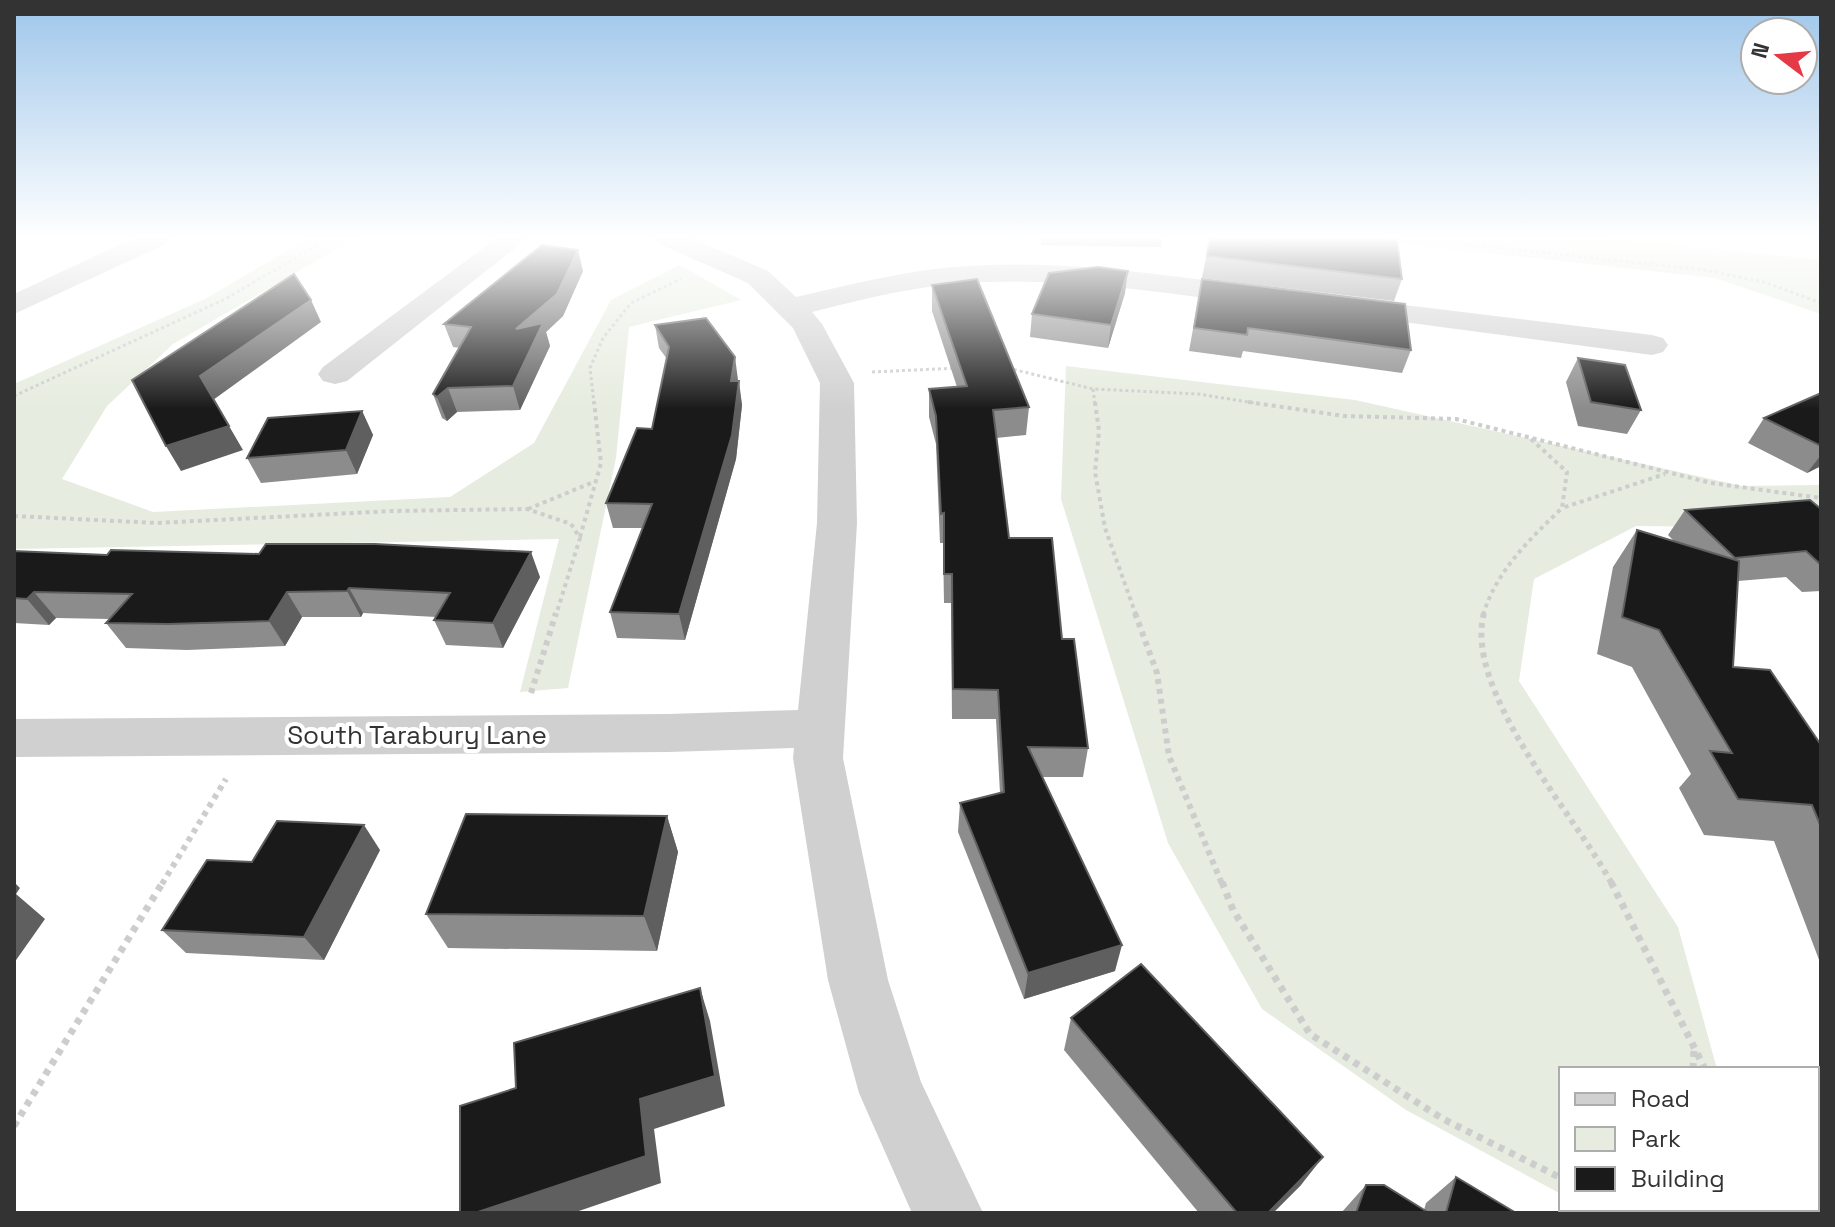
<svg xmlns="http://www.w3.org/2000/svg" width="1835" height="1227" viewBox="0 0 1835 1227" font-family="'Space Grotesk',sans-serif">
<style>
.green{fill:#e6ecdf}
.lines{fill:none;stroke-linecap:round;stroke-linejoin:round}
.path-far3{stroke:#cdcdcd;stroke-width:3;stroke-dasharray:3 3;stroke-linecap:butt}
.path-far2{stroke:#cdcdcd;stroke-width:4;stroke-dasharray:4 4;stroke-linecap:butt}
.path-far1{stroke:#cdcdcd;stroke-width:6;stroke-dasharray:5 5;stroke-linecap:butt}
.path{stroke:#cdcdcd;stroke-width:7;stroke-dasharray:6 6;stroke-linecap:butt}
.minor{fill:#d0d0d0;fill-rule:evenodd}
.wall{fill:#8c8c8c}
.shaded-wall{fill:#5f5f5f}
.building{fill:#1a1a1a;stroke:#5f5f5f;stroke-width:2}
.labels{text-anchor:middle;dominant-baseline:central;stroke-width:8;stroke-linejoin:round;paint-order:stroke}
.street-label{font-size:26px;fill:#333;stroke:#fff}
</style>
<rect width="100%" height="100%" fill="#fff"/>
<!-- green -->
<g class="green">
<polygon points="310,237 357,237 173,344 107,406 62,479 153,512 450,497 534,443 611,300 680,265 741,300 629,327 616,458 568,688 520,692 559,539 14,549 14,384 205,299"/>
<polygon points="1342,237 1593,237 1821,260 1821,314 1715,278"/>
<polygon points="1066,366 1355,400 1742,486 1821,485 1821,528 1636,526 1534,579 1519,681 1678,927 1717,1069 1561,1069 1561,1194 1406,1110 1262,1009 1168,843 1061,499"/>
<polygon points="1588,1209 1755,1209 1757,1213 1595,1213"/>
</g>
<g class="lines">
<!-- path-far3 -->
<g class="path-far3">
<polyline points="1399,237 1705,270 1764,282 1821,303"/>
<polyline points="1008,368 1093,389 1198,394 1261,404"/>
<polyline points="872,372 958,368"/>
<polyline points="1093,389 1095,404"/>
<polyline points="14,396 225,299 332,237"/>
<polyline points="594,404 590,368 603,338 631,303 681,279"/>
</g>
<!-- path-far2 -->
<g class="path-far2">
<polyline points="1095,402 1099,431 1095,472 1105,528 1136,615"/>
<polyline points="1248,402 1344,416 1456,419 1711,483 1821,498"/>
<polyline points="1531,439 1567,472 1562,508 1665,474"/>
<polyline points="528,509 596,481"/>
<polyline points="14,516 157,523 392,511 527,509 571,524 580,538 556,615"/>
<polyline points="580,537 601,463 594,402"/>
<path d="M1483,615C1497,570 1529,540 1562,508"/>
</g>
<!-- path-far1 -->
<g class="path-far1">
<polyline points="1135,613 1157,673 1169,756 1222,884"/>
<path d="M1484,613C1463,691 1575,815 1612,884"/>
<polyline points="531,693 556,613"/>
<polyline points="162,884 226,779"/>
</g>
<!-- path -->
<g class="path">
<polyline points="1222,882 1233,910 1310,1034 1443,1119 1561,1178"/>
<polyline points="1611,882 1705,1069"/>
<polyline points="1693,1069 1694,1050"/>
<polyline points="14,1126 163,882"/>
<polyline points="1623,1209 1632,1213"/>
<polyline points="1778,1209 1780,1213"/>
</g>
<!-- minor -->
<g class="minor">
<polygon points="136,237 172,237 168,243 14,314 14,294"/>
<polygon points="498,237 529,237 347,381 335,384 323,381 318,374 323,367"/>
<path d="M653,237H689L768,271L796,297C848,285 900,272 953,267C1055,258 1157,274 1258,287L1269,290L1273,296L1269,302L1258,305C1158,292 1056,275 955,284C906,288 859,300 812,312L822,324L854,383L857,523L843,758L888,980L921,1082L983,1213H912L859,1093L828,980L793,758L794,748L668,752L14,757V719L668,714L798,710L817,523L820,383L793,328L748,283L657,243Z"/>
<polygon points="1347,298 1652,335 1663,338 1668,345 1663,352 1652,355 1336,313 1332,307 1336,301"/>
</g>
</g>
<!-- wall -->
<g class="wall">
<polygon points="1042,237 1163,237 1161,247 1041,245"/>
<polygon points="1210,237 1402,279 1394,301 1202,278"/>
<polygon points="583,271 563,316 546,332 550,346 520,410 457,412 447,421 442,418 433,394 460,348 453,347 444,324"/>
<polygon points="1202,279 1411,350 1402,373 1243,351 1241,358 1189,351"/>
<polygon points="932,285 1029,407 1026,435 996,438 1009,538 1062,639 1088,748 1083,777 1042,777 1115,971 1024,999 958,832 960,803 1000,793 996,719 952,719 951,603 944,603 943,543 940,543 936,444 929,417 929,389 957,387 932,311"/>
<polygon points="1125,293 1108,348 1030,337 1032,314"/>
<polygon points="655,325 738,381 742,405 736,459 685,640 617,638 610,612 643,528 613,528 606,503 652,429 667,359 659,348"/>
<polygon points="1578,358 1641,410 1627,434 1578,426 1566,382"/>
<polygon points="1821,393 1821,466 1807,473 1748,443 1764,418"/>
<polygon points="362,411 373,435 357,474 261,483 247,458"/>
<polygon points="1821,509 1821,591 1802,592 1786,577 1738,581 1733,667 1821,745 1821,965 1774,841 1704,835 1679,788 1691,774 1632,667 1597,654 1613,567 1637,530 1675,542 1668,535 1685,510"/>
<polygon points="14,551 540,577 503,648 446,645 434,620 436,617 363,613 361,617 302,617 285,646 187,650 126,648 106,623 110,619 56,618 49,625 14,623"/>
<polygon points="667,816 678,852 657,951 448,948 426,914"/>
<polygon points="380,850 324,960 186,953 162,930 252,862"/>
<polygon points="1071,1018 1301,1185 1273,1213 1199,1213 1064,1050"/>
<polygon points="1456,1177 1516,1213 1341,1213 1366,1185 1424,1210 1426,1203"/>
</g>
<!-- shaded-wall -->
<g class="shaded-wall">
<polygon points="578,250 583,271 563,316 546,332 550,346 520,410 513,386 516,329"/>
<polygon points="1128,271 1125,293 1108,348 1111,325"/>
<polygon points="311,300 321,322 213,400 200,376"/>
<polygon points="735,357 738,380 735,405 731,381"/>
<polygon points="739,381 742,405 736,459 685,640 679,614"/>
<polygon points="448,388 457,412 447,421 437,397"/>
<polygon points="362,411 373,435 357,474 346,450"/>
<polygon points="229,426 243,450 181,471 166,446"/>
<polygon points="1821,455 1821,466 1807,473"/>
<polygon points="531,552 540,577 503,648 493,623"/>
<polygon points="349,588 363,613 361,617 347,591"/>
<polygon points="34,592 56,618 49,625 27,599"/>
<polygon points="287,592 302,617 285,646 269,621"/>
<polygon points="667,816 678,852 657,951 644,916"/>
<polygon points="364,825 380,850 324,960 304,937"/>
<polygon points="14,882 20,888 16,894 45,919 14,963"/>
<polygon points="1122,945 1115,971 1024,999 1028,973"/>
<polygon points="700,988 710,1021 725,1106 654,1129 661,1183 573,1213 475,1213 640,1099"/>
<polygon points="1323,1157 1301,1185 1273,1213 1268,1213"/>
</g>
<!-- building -->
<g class="building">
<polygon points="1210,237 1366,237 1397,240 1402,279 1207,256"/>
<polygon points="542,245 578,250 557,294 516,329 543,323 513,386 448,388 437,397 433,394 471,327 444,324"/>
<polygon points="1098,267 1128,271 1111,325 1032,314 1049,273"/>
<polygon points="294,274 311,300 200,376 229,426 166,446 132,380"/>
<polygon points="977,279 1029,407 993,410 1009,538 1052,538 1062,639 1074,639 1088,748 1028,747 1122,945 1028,973 960,803 1004,792 998,690 953,689 952,574 944,574 944,513 941,514 936,416 929,389 967,386 932,285"/>
<polygon points="1202,279 1405,304 1411,350 1248,328 1247,335 1194,328"/>
<polygon points="706,318 735,357 731,381 739,381 732,435 679,614 610,612 652,504 606,503 637,428 652,429 669,347 655,325"/>
<polygon points="1578,358 1625,365 1641,410 1591,402"/>
<polygon points="1821,393 1821,446 1764,418"/>
<polygon points="362,411 346,450 247,458 268,418"/>
<polygon points="1810,500 1821,509 1821,565 1806,551 1735,558 1685,510"/>
<polygon points="1637,530 1739,561 1733,667 1770,670 1821,745 1821,827 1812,805 1738,799 1710,751 1732,753 1659,630 1622,617"/>
<polygon points="266,544 375,544 531,552 493,623 434,620 450,593 349,588 347,591 287,592 269,621 168,624 106,623 132,594 34,592 27,599 14,598 14,551 107,555 111,550 259,554"/>
<polygon points="466,814 667,816 644,916 426,914"/>
<polygon points="277,821 364,825 304,937 162,930 207,860 252,862"/>
<polygon points="1141,964 1323,1157 1268,1213 1237,1213 1071,1018"/>
<polygon points="700,988 715,1076 640,1099 646,1156 475,1213 460,1213 460,1106 516,1088 514,1043"/>
<polygon points="1456,1177 1516,1213 1446,1213"/>
<polygon points="1366,1185 1384,1185 1429,1213 1356,1213"/>
</g>
<!-- sky -->
<linearGradient id="sky" x2="0" y2="1"><stop stop-color="#9ec6ea"/><stop offset="0.58" stop-color="#fff"/><stop offset="1" stop-color="#fff" stop-opacity="0"/></linearGradient>
<rect width="1835" height="409" fill="url(#sky)"/>
<g class="labels">
<!-- street labels -->
<g class="street-label">
<text x="417" y="735">South Tarabury Lane</text>
</g>
</g>
<!-- border -->
<rect width="1835" height="1227" fill="none" stroke="#333333" stroke-width="32"/>
<!-- legend -->
<rect x="1559" y="1067" width="260" height="144" fill="#ffffff" stroke="#adadad" stroke-width="2"/>
<rect x="1575" y="1093" width="40" height="12" fill="#d0d0d0" stroke="#adadad" stroke-width="2"/>
<text x="1631" y="1107" font-size="24" fill="#333333">Road</text>
<rect x="1575" y="1127" width="40" height="24" fill="#e6ecdf" stroke="#adadad" stroke-width="2"/>
<text x="1631" y="1147" font-size="24" fill="#333333">Park</text>
<rect x="1575" y="1167" width="40" height="24" fill="#1a1a1a" stroke="#adadad" stroke-width="2"/>
<text x="1631" y="1187" font-size="24" fill="#333333">Building</text>
<!-- north arrow -->
<g transform="translate(1779 56) rotate(286)"><circle r="38" fill="#ffffff" stroke="#adadad" stroke-width="2"/>
<path d="M0-6L14 30L0 20L-14 30Z" fill="#e63946"/>
<text y="-12" font-size="22" font-weight="bold" text-anchor="middle" fill="#333333">N</text>
</g>
</svg>
